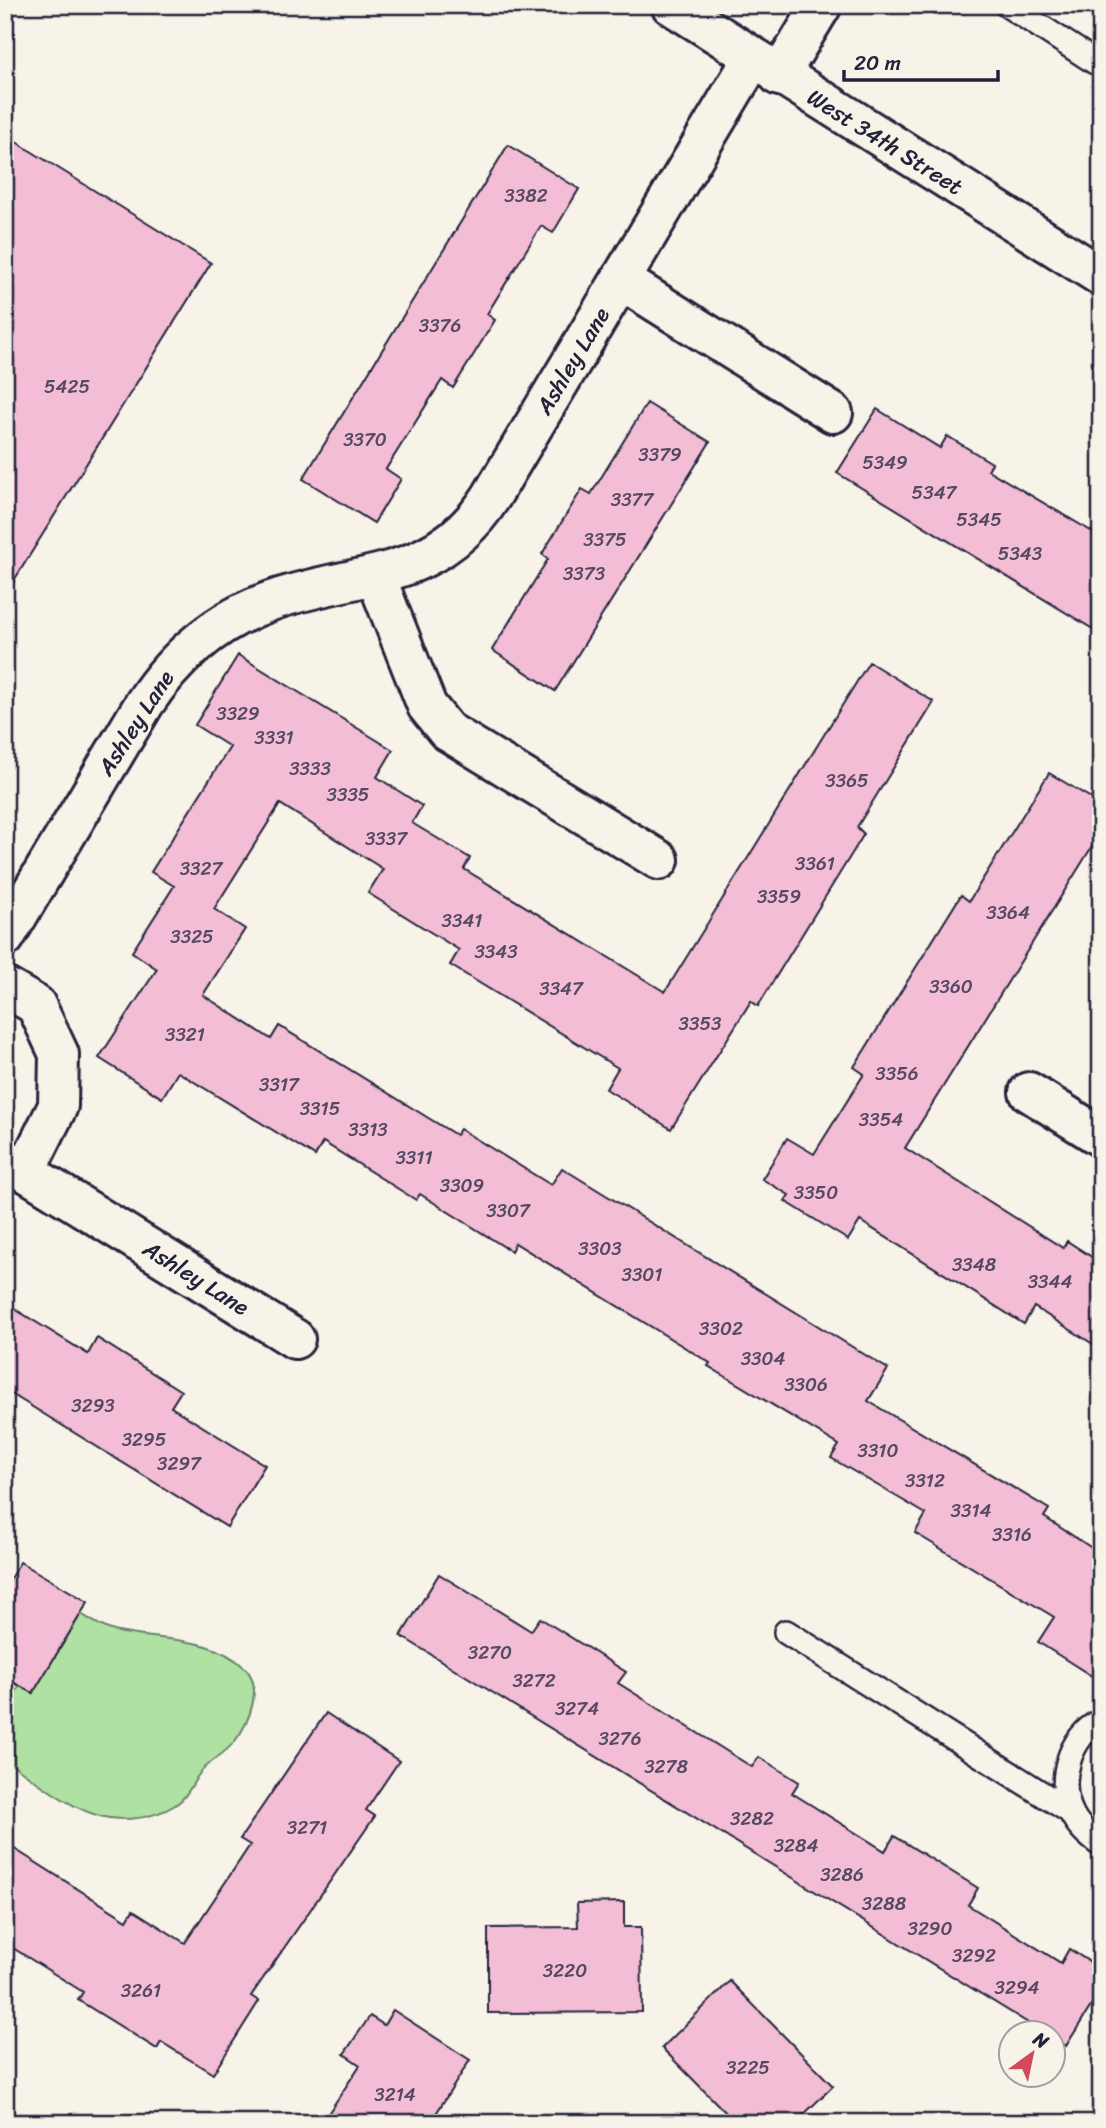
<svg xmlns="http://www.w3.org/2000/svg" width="1106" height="2128" viewBox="0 0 1106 2128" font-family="Sriracha,sans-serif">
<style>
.green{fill:#afe1a2;stroke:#68826e;stroke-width:2}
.building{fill:#f3bdd6;stroke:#22223b;stroke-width:2}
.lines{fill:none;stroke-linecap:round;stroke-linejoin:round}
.service-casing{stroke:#22223b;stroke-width:28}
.minor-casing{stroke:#22223b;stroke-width:44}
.tertiary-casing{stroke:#22223b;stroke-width:44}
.service{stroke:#f7f3e8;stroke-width:23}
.minor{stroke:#f7f3e8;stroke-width:38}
.tertiary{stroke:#f7f3e8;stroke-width:38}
.labels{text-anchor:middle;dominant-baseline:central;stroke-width:5;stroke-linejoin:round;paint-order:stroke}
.number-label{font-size:19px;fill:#564962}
.street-label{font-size:23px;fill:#22223b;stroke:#f7f3e8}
</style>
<rect width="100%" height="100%" fill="#f7f3e8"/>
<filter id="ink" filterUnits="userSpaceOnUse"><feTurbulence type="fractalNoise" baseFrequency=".0143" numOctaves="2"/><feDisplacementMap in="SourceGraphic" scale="14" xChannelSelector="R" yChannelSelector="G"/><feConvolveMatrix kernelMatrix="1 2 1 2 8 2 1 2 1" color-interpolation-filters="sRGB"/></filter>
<g filter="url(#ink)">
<!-- green -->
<path class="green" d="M81,1614C91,1620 102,1628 114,1631C159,1642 209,1634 245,1668C264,1686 249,1723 235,1741C225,1754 211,1760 200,1773C193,1782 188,1796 178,1803C163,1814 141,1819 123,1819C80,1820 40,1782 5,1760V1707L20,1686L33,1693Z"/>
<!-- building -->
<g class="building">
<polygon points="5,135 211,263 5,595"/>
<polygon points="508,145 579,189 553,233 541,226 487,314 495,320 453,388 442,380 386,469 401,479 374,523 303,479"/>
<polygon points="647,403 710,442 555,691 492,650 548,559 542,554 582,489 591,494"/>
<polygon points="877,409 940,448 947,436 992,463 988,470 1101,537 1101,634 837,473"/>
<polygon points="238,655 393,750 377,777 422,806 412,823 470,858 464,869 665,992 869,662 934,702 857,827 864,834 758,1006 751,1001 671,1129 606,1089 618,1068 450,965 459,950 368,893 383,869 280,804 214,909 245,929 203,995 271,1039 279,1026 456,1135 460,1129 551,1185 562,1168 888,1369 868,1401 1049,1509 1044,1517 1101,1554 1101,1682 1038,1642 1054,1617 915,1533 926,1514 831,1458 839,1445 708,1366 710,1363 515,1243 511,1251 420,1194 416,1200 323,1142 315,1156 178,1072 162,1098 99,1058 157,969 132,952 174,886 151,872 230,747 195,725"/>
<polygon points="1049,773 1101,804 1101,832 905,1148 1063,1248 1067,1241 1101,1263 1101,1349 1034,1307 1024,1324 860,1221 848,1240 785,1201 789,1195 762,1179 787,1138 814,1154 864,1074 854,1067 961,895 969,901"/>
<polygon points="5,1303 88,1354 97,1338 181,1391 171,1407 265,1465 227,1527 5,1390"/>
<polygon points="20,1562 88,1602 33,1693 5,1678 5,1587"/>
<polygon points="439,1574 531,1631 540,1618 626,1672 618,1683 752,1767 759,1757 799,1782 792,1793 885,1851 894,1836 978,1888 968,1905 1061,1963 1069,1949 1101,1969 1101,1990 1066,2046 1054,2038 1054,2034 1046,2034 401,1636"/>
<polygon points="326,1713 399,1761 366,1810 375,1816 251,1996 259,2001 213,2074 161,2042 157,2049 78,2000 83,1992 5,1943 5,1843 127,1920 133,1910 185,1943 250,1845 240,1839"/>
<polygon points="624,1902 624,1927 641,1927 642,2012 488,2013 488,1928 578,1927 577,1903"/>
<polygon points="730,1981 833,2086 795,2123 736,2123 662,2048"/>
<polygon points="393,2010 470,2060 430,2123 322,2123 360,2065 344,2054 370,2016 384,2025"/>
</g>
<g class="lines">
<!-- service casing -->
<g class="service-casing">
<g id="service">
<polyline points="1007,5 1095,62"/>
<polyline points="786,1632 1071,1812"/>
<path d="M1101,1721C1069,1736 1057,1781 1071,1812C1077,1826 1089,1836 1101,1845"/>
</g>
</g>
<!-- minor casing -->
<g class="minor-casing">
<g id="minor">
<polyline points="779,76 822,5"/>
<polyline points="621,280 833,413"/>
<polyline points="376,577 427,706 447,731 659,860"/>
<path d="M5,937L144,704C175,657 217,620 271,601C355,571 436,583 491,497L753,58"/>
<polyline points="5,987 36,1005 59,1054 58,1106 25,1172"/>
<polyline points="1029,1092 1101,1137"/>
<polyline points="5,1159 295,1339"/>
</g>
</g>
<!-- tertiary casing -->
<g class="tertiary-casing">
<polyline id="tertiary" points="671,5 1101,276"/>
</g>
<!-- service -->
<use href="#service" class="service"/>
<!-- minor -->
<use href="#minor" class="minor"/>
<!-- tertiary -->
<use href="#tertiary" class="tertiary"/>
</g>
</g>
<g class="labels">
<!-- number labels -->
<g class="number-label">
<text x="526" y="195">3382</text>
<text x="440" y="325">3376</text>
<text x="67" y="386">5425</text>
<text x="365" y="439">3370</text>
<text x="660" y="454">3379</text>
<text x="885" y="462">5349</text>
<text x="934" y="492">5347</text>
<text x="632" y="499">3377</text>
<text x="979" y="519">5345</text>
<text x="605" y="539">3375</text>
<text x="1020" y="553">5343</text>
<text x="584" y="573">3373</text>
<text x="238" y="713">3329</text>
<text x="274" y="737">3331</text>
<text x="310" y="768">3333</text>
<text x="847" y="780">3365</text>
<text x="348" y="794">3335</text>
<text x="386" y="838">3337</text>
<text x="815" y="863">3361</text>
<text x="201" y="868">3327</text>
<text x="779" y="896">3359</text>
<text x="1008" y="912">3364</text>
<text x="462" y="920">3341</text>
<text x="192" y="936">3325</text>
<text x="496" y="951">3343</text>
<text x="951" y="986">3360</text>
<text x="561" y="988">3347</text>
<text x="700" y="1023">3353</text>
<text x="185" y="1034">3321</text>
<text x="897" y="1073">3356</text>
<text x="279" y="1084">3317</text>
<text x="320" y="1108">3315</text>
<text x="881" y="1119">3354</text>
<text x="368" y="1129">3313</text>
<text x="414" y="1157">3311</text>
<text x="462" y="1185">3309</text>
<text x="816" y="1192">3350</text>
<text x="508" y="1210">3307</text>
<text x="600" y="1248">3303</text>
<text x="974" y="1264">3348</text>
<text x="642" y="1274">3301</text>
<text x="1050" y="1281">3344</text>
<text x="721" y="1328">3302</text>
<text x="763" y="1358">3304</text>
<text x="806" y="1384">3306</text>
<text x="93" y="1405">3293</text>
<text x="144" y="1439">3295</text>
<text x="878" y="1450">3310</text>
<text x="179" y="1463">3297</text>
<text x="925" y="1480">3312</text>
<text x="971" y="1510">3314</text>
<text x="1012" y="1534">3316</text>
<text x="490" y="1652">3270</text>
<text x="534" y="1680">3272</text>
<text x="577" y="1708">3274</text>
<text x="620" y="1738">3276</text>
<text x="666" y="1766">3278</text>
<text x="752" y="1818">3282</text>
<text x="307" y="1827">3271</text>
<text x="796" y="1845">3284</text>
<text x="842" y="1874">3286</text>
<text x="884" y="1903">3288</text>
<text x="930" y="1928">3290</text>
<text x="974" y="1955">3292</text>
<text x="565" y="1970">3220</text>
<text x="1017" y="1987">3294</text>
<text x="141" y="1990">3261</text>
<text x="748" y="2067">3225</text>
<text x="395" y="2094">3214</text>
</g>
<!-- street labels -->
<g class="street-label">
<text transform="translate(885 142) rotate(32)">West 34th Street</text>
<text transform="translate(573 361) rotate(-59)">Ashley Lane</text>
<text transform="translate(136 723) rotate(-57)">Ashley Lane</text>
<text transform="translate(196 1278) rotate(32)">Ashley Lane</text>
</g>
</g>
<!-- margin -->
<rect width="1106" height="2128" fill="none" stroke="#f7f3e8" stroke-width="28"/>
<rect x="14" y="14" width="1078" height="2100" fill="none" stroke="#22223b" stroke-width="2.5" filter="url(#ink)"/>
<!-- north arrow -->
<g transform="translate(1032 2054) rotate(33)"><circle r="33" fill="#f7f3e8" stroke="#a29fa3" stroke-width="2"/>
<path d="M0-5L12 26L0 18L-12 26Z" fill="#d1495b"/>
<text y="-10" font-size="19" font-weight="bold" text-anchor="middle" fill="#22223b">N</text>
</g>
<!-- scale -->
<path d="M844 70v10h154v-10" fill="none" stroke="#22223b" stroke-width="3.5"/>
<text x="854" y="70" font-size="21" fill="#22223b" stroke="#f7f3e8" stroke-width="5" paint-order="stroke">20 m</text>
</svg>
